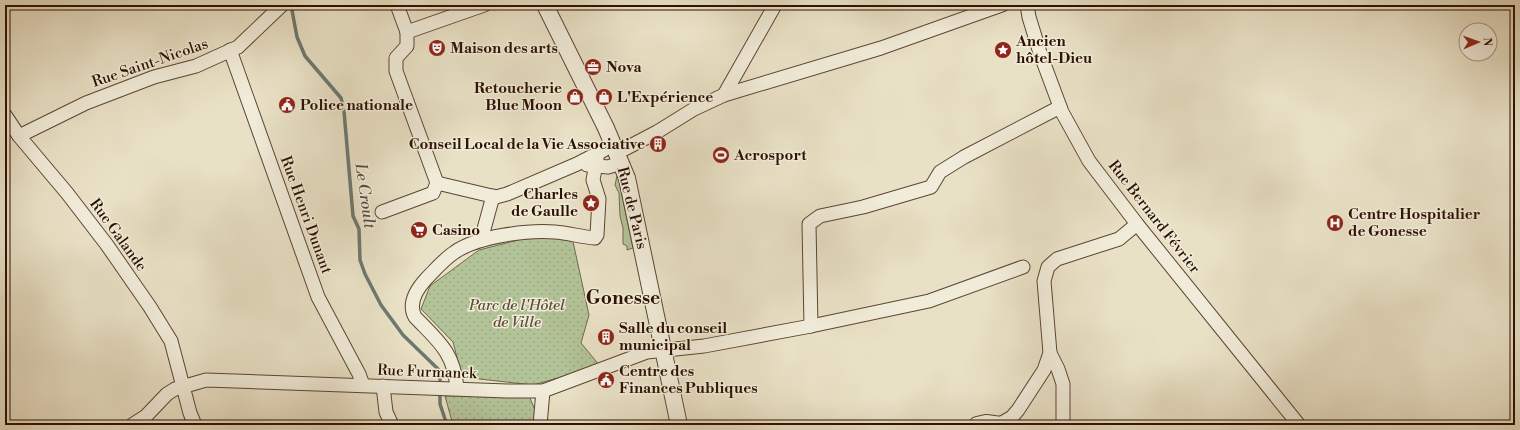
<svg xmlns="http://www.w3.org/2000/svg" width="1520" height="430" viewBox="0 0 1520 430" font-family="'Libre Bodoni',serif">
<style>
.grass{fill:#b3c398;stroke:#706a4c}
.park{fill:url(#park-dots);stroke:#706a4c}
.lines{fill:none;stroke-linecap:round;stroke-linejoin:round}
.stream{stroke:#6e7870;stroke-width:3.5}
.minor-casing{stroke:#5c4532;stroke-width:15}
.tertiary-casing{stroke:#5c4532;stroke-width:18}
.minor{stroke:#f1ecda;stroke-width:13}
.tertiary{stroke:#f1ecda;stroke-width:16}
.labels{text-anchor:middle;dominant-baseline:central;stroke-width:3;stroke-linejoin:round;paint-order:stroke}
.poi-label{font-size:15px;font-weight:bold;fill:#2d1100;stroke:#f1ecda;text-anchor:start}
.street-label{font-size:15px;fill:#2d1100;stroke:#f1ecda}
.park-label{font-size:15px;font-style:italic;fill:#5c4f35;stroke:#f1ecda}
.water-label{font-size:16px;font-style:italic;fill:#534d41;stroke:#f1ecda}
.district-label{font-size:19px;font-weight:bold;fill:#2d1100;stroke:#f1ecda}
</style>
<defs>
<pattern id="park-dots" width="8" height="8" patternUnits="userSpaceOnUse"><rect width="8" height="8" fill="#b3c398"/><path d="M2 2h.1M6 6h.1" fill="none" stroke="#9aa681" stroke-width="1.8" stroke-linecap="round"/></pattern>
</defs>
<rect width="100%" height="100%" fill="#e9e1c6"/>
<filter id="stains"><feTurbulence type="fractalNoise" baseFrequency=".005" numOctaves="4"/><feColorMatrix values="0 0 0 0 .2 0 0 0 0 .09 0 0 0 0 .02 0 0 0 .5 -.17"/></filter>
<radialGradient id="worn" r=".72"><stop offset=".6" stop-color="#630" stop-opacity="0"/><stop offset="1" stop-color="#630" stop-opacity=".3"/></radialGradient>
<!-- grass -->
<polygon class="grass" points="617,176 618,177 633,248 627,250 627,246 623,244 623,228 620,216 619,193 615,185"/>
<!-- park -->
<g class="park">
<polygon points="572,237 589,315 581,343 600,366 533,385 462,377 453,342 421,309 430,286 479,250 522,239"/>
<polygon points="445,396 529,396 535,410 533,425 453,425"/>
</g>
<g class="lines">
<!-- stream -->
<g class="stream">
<polyline points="291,5 297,37 305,56 341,98 344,111 353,216 359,229 360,260 365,274 381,305 403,335 438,369 440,380"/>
<polyline points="440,394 440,404 447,425"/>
</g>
<!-- minor casing -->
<g class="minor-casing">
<g id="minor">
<polyline points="397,5 407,32 407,46 396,58 396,71 437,183"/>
<polyline points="1027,5 1029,17 1040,53 1062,112 1089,161 1137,224 1299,425"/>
<polyline points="407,32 484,5"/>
<polyline points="230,50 318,297 359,374 363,385"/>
<polyline points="724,95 775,5"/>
<polyline points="5,115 19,136 67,193 107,245 150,307 171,341 190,413 195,425"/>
<polyline points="19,136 86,103 154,77 196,66 238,47 282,5"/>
<polyline points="617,153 657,132 694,109 724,95 881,48 1002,5"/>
<polyline points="587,165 608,167 621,163"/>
<polyline points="437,183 496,197 507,194 577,164 604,150"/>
<polyline points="382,212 433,193 437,183"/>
<polyline points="481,240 493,196"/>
<polyline points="811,326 809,224 820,216 863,207 931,187 940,172 964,157 1060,107"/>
<polyline points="1050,353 1058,369 1063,384 1063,425"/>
<polyline points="383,386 386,412 392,425"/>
<path d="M457,388C454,352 438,341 415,317C408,304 416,290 426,279C435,270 444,259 455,252C478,236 528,230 555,232C569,233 581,237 595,238L597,235L599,199L593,180L598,153"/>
<polyline points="1000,424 1012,417 1018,410 1044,370 1050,353 1044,281 1048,267 1057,259 1119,239 1137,224"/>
<polyline points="132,425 146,416 167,394 175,389 206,380 507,391 543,391 647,352 704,346 811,326 929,301 1023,267"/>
<polyline points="540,425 543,391"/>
</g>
</g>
<!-- tertiary casing -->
<g class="tertiary-casing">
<g id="tertiary">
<polyline points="545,5 606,128 627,178 679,425"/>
<polyline points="977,425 986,423 1001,425"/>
</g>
</g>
<!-- minor -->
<use href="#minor" class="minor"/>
<!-- tertiary -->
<use href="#tertiary" class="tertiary"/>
</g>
<!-- icons -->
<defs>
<g id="theatre-disc" transform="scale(0.9)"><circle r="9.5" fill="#8f2418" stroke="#f1ecda"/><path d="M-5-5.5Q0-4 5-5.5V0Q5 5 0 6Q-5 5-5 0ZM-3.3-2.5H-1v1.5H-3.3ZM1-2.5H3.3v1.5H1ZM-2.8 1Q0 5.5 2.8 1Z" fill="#fff"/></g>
<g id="sight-disc" transform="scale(0.9)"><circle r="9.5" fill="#8f2418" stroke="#f1ecda"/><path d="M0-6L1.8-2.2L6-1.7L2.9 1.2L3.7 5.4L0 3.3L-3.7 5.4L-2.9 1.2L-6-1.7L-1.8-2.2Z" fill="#fff"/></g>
<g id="office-disc" transform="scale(0.9)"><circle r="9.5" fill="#8f2418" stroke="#f1ecda"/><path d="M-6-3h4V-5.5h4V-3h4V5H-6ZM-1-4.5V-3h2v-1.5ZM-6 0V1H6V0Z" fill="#fff"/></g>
<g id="shop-disc" transform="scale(0.9)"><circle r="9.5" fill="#8f2418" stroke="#f1ecda"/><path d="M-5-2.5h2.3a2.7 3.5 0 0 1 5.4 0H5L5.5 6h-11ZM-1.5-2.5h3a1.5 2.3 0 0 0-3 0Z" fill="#fff"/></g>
<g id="civic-disc" transform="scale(0.9)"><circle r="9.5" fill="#8f2418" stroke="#f1ecda"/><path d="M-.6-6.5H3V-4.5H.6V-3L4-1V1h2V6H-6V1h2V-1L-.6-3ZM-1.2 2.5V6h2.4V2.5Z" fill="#fff"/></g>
<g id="building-disc" transform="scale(0.9)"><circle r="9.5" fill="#8f2418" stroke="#f1ecda"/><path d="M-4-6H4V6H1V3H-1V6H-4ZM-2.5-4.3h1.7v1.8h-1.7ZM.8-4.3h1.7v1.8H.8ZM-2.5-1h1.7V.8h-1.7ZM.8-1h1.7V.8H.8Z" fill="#fff"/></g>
<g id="stadium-disc" transform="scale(0.9)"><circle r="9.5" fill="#8f2418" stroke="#f1ecda"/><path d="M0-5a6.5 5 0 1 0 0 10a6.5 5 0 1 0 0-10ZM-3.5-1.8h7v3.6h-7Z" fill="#fff"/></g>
<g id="hospital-disc" transform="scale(0.9)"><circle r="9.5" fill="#8f2418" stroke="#f1ecda"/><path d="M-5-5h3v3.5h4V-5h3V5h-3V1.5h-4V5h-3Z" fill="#fff"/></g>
<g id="supermarket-disc" transform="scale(0.9)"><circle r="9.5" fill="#8f2418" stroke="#f1ecda"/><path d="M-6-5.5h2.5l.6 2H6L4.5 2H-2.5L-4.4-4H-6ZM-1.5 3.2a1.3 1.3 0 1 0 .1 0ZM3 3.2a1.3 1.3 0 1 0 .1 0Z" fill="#fff"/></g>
</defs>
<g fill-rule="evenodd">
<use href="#theatre-disc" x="437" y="48"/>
<use href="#sight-disc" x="1003" y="50"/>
<use href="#office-disc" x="593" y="67"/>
<use href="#shop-disc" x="575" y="97"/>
<use href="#shop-disc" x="604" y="97"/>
<use href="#civic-disc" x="287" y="105"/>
<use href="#building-disc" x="658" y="144"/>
<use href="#stadium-disc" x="721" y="155"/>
<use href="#sight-disc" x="591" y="203"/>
<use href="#hospital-disc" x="1335" y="223"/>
<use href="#supermarket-disc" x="419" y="230"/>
<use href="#building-disc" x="606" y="337"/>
<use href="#civic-disc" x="606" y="380"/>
</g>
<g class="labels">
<!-- poi labels -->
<g class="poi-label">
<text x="1016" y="41">Ancien<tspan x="1016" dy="17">hôtel-Dieu</tspan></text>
<text x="450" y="48">Maison des arts</text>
<text x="606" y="67">Nova</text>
<text x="562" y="88" text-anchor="end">Retoucherie<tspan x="562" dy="17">Blue Moon</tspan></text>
<text x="617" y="97">L'Expérience</text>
<text x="300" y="105">Police nationale</text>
<text x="645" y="144" text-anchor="end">Conseil Local de la Vie Associative</text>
<text x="734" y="155">Acrosport</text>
<text x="578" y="194" text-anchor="end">Charles<tspan x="578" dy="17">de Gaulle</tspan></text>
<text x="1348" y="214">Centre Hospitalier<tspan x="1348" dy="17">de Gonesse</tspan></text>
<text x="432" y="230">Casino</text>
<text x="619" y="328">Salle du conseil<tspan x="619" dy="17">municipal</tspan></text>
<text x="619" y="371">Centre des<tspan x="619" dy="17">Finances Publiques</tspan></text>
</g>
<!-- street labels -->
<g class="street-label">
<text transform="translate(150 63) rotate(-19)">Rue Saint-Nicolas</text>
<text transform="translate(632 208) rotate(76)">Rue de Paris</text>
<text transform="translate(306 215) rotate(70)">Rue Henri Dunant</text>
<text transform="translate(1154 217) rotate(52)">Rue Bernard Février</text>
<text transform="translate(118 235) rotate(54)">Rue Galande</text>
<text transform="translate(427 372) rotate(2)">Rue Furmanek</text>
</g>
<!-- park labels -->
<g class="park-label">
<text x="517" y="305">Parc de l'Hôtel<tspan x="517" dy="17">de Ville</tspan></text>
</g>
<!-- water labels -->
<g class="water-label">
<text transform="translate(365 196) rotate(82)">Le Croult</text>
</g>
<!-- district labels -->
<g class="district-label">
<text x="623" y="298">Gonesse</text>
</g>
</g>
<!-- margin -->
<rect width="1520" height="430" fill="none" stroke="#e9e1c6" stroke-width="20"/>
<rect x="6" y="6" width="1508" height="418" fill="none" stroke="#2d1100" stroke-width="2"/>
<rect x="10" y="10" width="1500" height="410" fill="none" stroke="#2d1100"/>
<!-- north arrow -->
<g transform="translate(1478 42) rotate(88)"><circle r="19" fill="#f1ecda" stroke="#a39483"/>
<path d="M0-3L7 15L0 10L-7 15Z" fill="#8f2418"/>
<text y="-6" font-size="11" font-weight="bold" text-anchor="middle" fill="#2d1100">N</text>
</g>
<rect width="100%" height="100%" filter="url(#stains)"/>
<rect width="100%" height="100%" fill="url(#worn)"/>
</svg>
